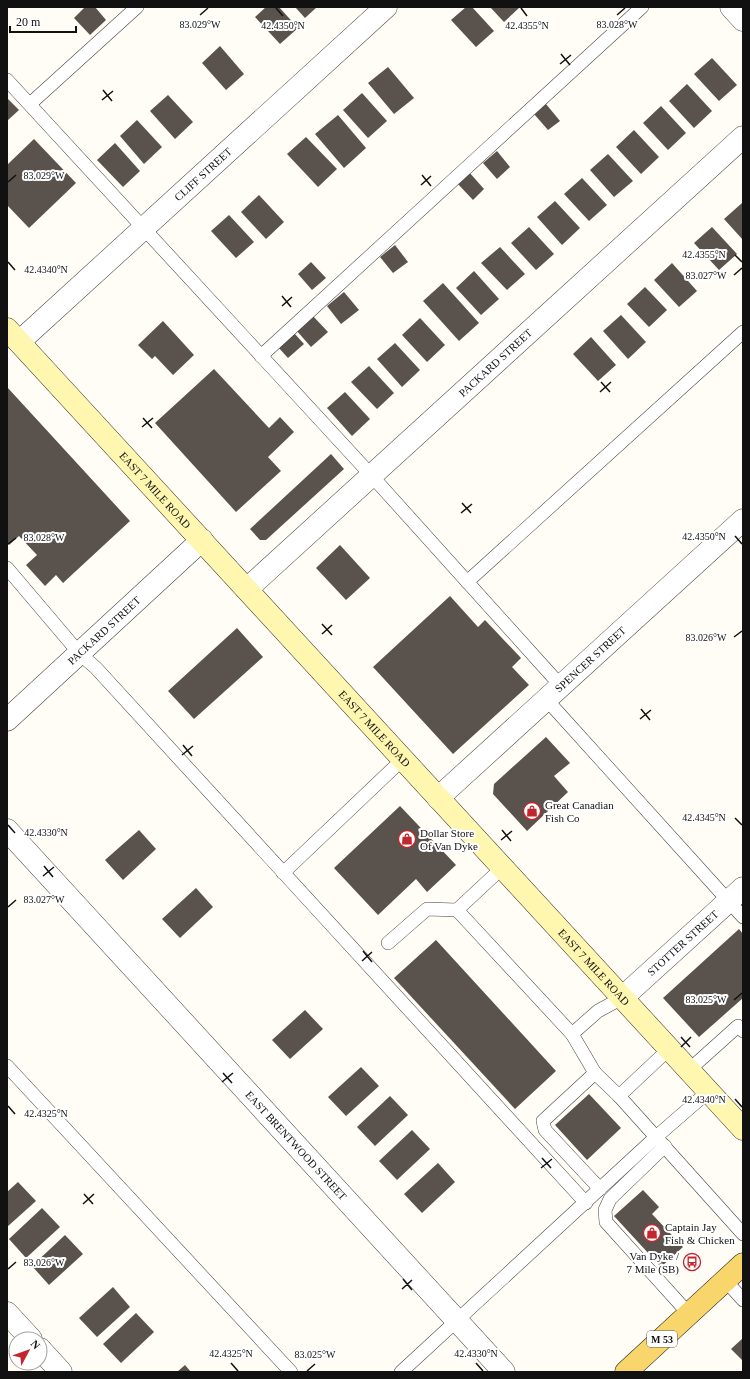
<svg xmlns="http://www.w3.org/2000/svg" width="750" height="1379" viewBox="0 0 750 1379" font-family="'Times New Roman',serif">
<style>
.building{fill:#5a524d}
.lines{fill:none;stroke-linecap:round;stroke-linejoin:round}
.lane-casing{stroke:#444;stroke-width:14}
.street-casing{stroke:#444;stroke-width:23}
.secondary-casing{stroke:#333;stroke-width:23}
.primary-casing{stroke:#222;stroke-width:23}
.lane{stroke:#fff;stroke-width:13}
.street{stroke:#fff;stroke-width:22}
.secondary{stroke:#fff6b0;stroke-width:22}
.primary{stroke:#f9d66b;stroke-width:22}
.ticks{fill:none;stroke:#111;stroke-width:1.5}
.labels{text-anchor:middle;dominant-baseline:central;stroke-width:4;stroke-linejoin:round;paint-order:stroke}
.shield{fill:#fff;stroke:#585858;stroke-width:1}
.shield-label{font-size:10px;font-weight:bold;fill:#111}
.street-label{font-size:11px;fill:#111;stroke:#fff}
.poi-label{font-size:11px;fill:#111;stroke:#fff;text-anchor:start}
.ticks-label{font-size:10px;text-anchor:middle;fill:#111;stroke:#fff;stroke-width:4;stroke-linejoin:round;paint-order:stroke}
</style>
<rect width="100%" height="100%" fill="#fffdf5"/>
<!-- building -->
<g class="building">
<polygon points="85,7 95,7 106,20 90,35 74,18"/>
<polygon points="266,7 279,7 298,28 280,44 255,17"/>
<polygon points="295,7 317,7 305,18"/>
<polygon points="466,7 472,7 494,31 476,47 451,20"/>
<polygon points="490,7 520,7 504,22"/>
<polygon points="220,46 244,74 226,90 202,63"/>
<polygon points="712,58 737,85 719,101 694,74"/>
<polygon points="388,67 414,98 394,114 368,83"/>
<polygon points="687,84 712,111 694,128 669,101"/>
<polygon points="362,93 387,121 368,138 343,110"/>
<polygon points="168,95 193,122 175,139 150,111"/>
<polygon points="7,98 19,110 7,121"/>
<polygon points="546,104 560,121 548,130 534,114"/>
<polygon points="661,106 686,133 668,150 643,123"/>
<polygon points="338,115 366,148 344,168 315,134"/>
<polygon points="137,120 162,147 144,164 120,136"/>
<polygon points="634,130 659,157 641,174 616,147"/>
<polygon points="306,137 337,169 318,187 287,154"/>
<polygon points="34,139 76,183 29,228 7,205 7,165"/>
<polygon points="115,143 140,171 123,187 97,160"/>
<polygon points="497,151 510,167 497,179 483,163"/>
<polygon points="608,154 633,181 614,197 590,170"/>
<polygon points="469,172 484,189 473,200 457,183"/>
<polygon points="582,178 607,205 589,221 564,194"/>
<polygon points="259,195 284,222 266,239 241,212"/>
<polygon points="555,201 580,228 562,245 537,217"/>
<polygon points="742,203 743,204 743,240 724,219"/>
<polygon points="229,215 254,242 236,258 211,231"/>
<polygon points="529,227 554,254 536,270 511,243"/>
<polygon points="712,227 737,254 719,270 694,243"/>
<polygon points="395,245 408,262 393,273 380,257"/>
<polygon points="500,247 525,274 507,290 481,263"/>
<polygon points="311,262 326,278 312,290 298,274"/>
<polygon points="672,263 697,291 679,307 654,280"/>
<polygon points="474,271 499,299 481,315 456,288"/>
<polygon points="443,283 479,323 459,341 423,301"/>
<polygon points="645,287 667,310 649,327 627,304"/>
<polygon points="344,292 359,310 341,324 327,306"/>
<polygon points="312,315 328,332 311,347 296,330"/>
<polygon points="621,315 646,342 628,359 603,331"/>
<polygon points="420,318 445,345 427,362 402,335"/>
<polygon points="163,321 194,355 173,375 155,356 152,359 138,345"/>
<polygon points="294,333 304,344 288,358 278,347"/>
<polygon points="591,337 616,365 598,381 573,354"/>
<polygon points="395,343 420,370 402,387 377,359"/>
<polygon points="369,366 394,393 377,409 351,382"/>
<polygon points="214,369 269,428 280,417 294,432 268,457 281,471 236,512 155,423"/>
<polygon points="7,387 130,521 63,583 56,575 45,586 26,565 37,555 19,536 9,545 7,543"/>
<polygon points="345,392 370,419 352,436 327,408"/>
<polygon points="331,454 344,469 266,540 260,540 250,529"/>
<polygon points="340,545 370,578 346,600 316,568"/>
<polygon points="450,596 478,627 485,620 521,658 512,667 529,685 453,754 373,667"/>
<polygon points="237,628 263,657 194,719 168,691"/>
<polygon points="546,737 570,763 554,776 568,792 527,831 493,794 494,784"/>
<polygon points="400,806 456,865 427,892 416,879 378,915 334,868"/>
<polygon points="139,830 156,849 123,880 105,860"/>
<polygon points="196,888 213,907 180,938 162,919"/>
<polygon points="739,929 743,934 743,998 699,1037 663,998"/>
<polygon points="436,940 556,1071 515,1109 394,978"/>
<polygon points="305,1010 323,1029 290,1059 272,1040"/>
<polygon points="361,1067 379,1086 346,1116 328,1097"/>
<polygon points="589,1094 621,1128 587,1160 555,1125"/>
<polygon points="390,1096 408,1115 375,1146 357,1127"/>
<polygon points="412,1130 430,1149 397,1180 379,1161"/>
<polygon points="438,1163 455,1182 422,1213 404,1194"/>
<polygon points="18,1182 36,1201 7,1227 7,1192"/>
<polygon points="643,1190 659,1207 652,1214 683,1247 661,1267 614,1216"/>
<polygon points="42,1208 60,1227 26,1258 9,1239"/>
<polygon points="65,1235 83,1254 49,1285 32,1266"/>
<polygon points="113,1287 130,1307 97,1337 79,1318"/>
<polygon points="136,1313 154,1332 121,1363 103,1344"/>
<polygon points="743,1338 743,1361 731,1349"/>
<polygon points="185,1365 191,1372 177,1372"/>
</g>
<g class="lines">
<!-- lane casing -->
<g class="lane-casing">
<g id="lane">
<polyline points="7,80 371,475 561,686"/>
<polyline points="30,104 137,7"/>
<polyline points="261,356 642,7"/>
<polyline points="7,568 80,654 96,668 586,1203"/>
<polyline points="467,582 743,332"/>
<polyline points="546,699 743,917"/>
<polyline points="502,868 457,910 572,1034 598,1011 622,998"/>
<polyline points="283,873 403,759"/>
<polyline points="388,943 427,909 457,910"/>
<polyline points="572,1034 595,1073"/>
<polyline points="7,1066 291,1372"/>
<polyline points="689,1070 738,1026 743,1031"/>
<polyline points="619,1096 743,1234"/>
<polyline points="665,1146 610,1199 605,1210 606,1222 689,1314"/>
<polyline points="600,1189 545,1130 543,1121 595,1073 619,1096 669,1049"/>
<polyline points="725,1280 743,1300"/>
<polyline points="401,1372 656,1137 709,1091"/>
</g>
</g>
<!-- street casing -->
<g class="street-casing">
<g id="street">
<polyline points="731,7 743,20"/>
<path id="s1" d="M19,342L386,7"/>
<path id="s2" d="M247,589L743,137"/>
<path id="s3" d="M7,720L202,540"/>
<path id="s4" d="M438,798L743,520"/>
<path id="s5" d="M7,830L504,1372"/>
<path id="s6" d="M622,998L743,888"/>
<polyline points="7,1313 31,1339"/>
<polyline points="40,1349 61,1372"/>
</g>
</g>
<!-- secondary casing -->
<g class="secondary-casing">
<g id="secondary">
<path id="s7" d="M7,329L743,1129"/>
</g>
</g>
<!-- primary casing -->
<g class="primary-casing">
<polyline id="primary" points="626,1372 743,1264"/>
</g>
<!-- lane -->
<use href="#lane" class="lane"/>
<!-- street -->
<use href="#street" class="street"/>
<!-- secondary -->
<use href="#secondary" class="secondary"/>
<!-- primary -->
<use href="#primary" class="primary"/>
</g>
<!-- ticks -->
<path class="ticks" d="M276,8L283,16M521,8L527,16M200,15L208,8M617,15L625,8M561,54L570,65M560,64L571,55M103,90L112,101M102,100L113,91M422,175L431,186M8,182L16,175M421,185L431,176M735,255L742,262M8,262L15,270M734,275L742,268M282,296L291,307M282,306L292,297M601,382L610,392M600,392L611,382M143,418L152,428M142,427L153,418M462,503L471,513M461,513L472,504M735,536L742,544M8,544L16,538M322,624L332,635M322,634L332,625M734,637L742,631M641,709L650,720M640,719L651,710M183,745L192,756M182,755L193,746M735,818L742,825M8,825L15,833M502,830L511,841M501,840L512,831M44,866L53,877M43,876L54,867M8,907L16,900M363,951L372,962M362,961L372,952M734,1000L742,993M681,1037L690,1047M681,1047L691,1037M223,1073L232,1083M222,1082L233,1073M735,1099L742,1107M8,1106L15,1114M542,1158L551,1168M541,1168L552,1159M84,1194L93,1204M83,1204L94,1194M8,1269L16,1262M403,1279L412,1290M402,1289L412,1280M231,1363L238,1371M476,1363L483,1371M307,1371L315,1364"/>
<!-- icons -->
<defs>
<g id="shop-ring" transform="scale(0.9)"><circle r="9.5" fill="#fff" stroke="#c4262e" stroke-width="1.5"/><path d="M-5-2.5h2.3a2.7 3.5 0 0 1 5.4 0H5L5.5 6h-11ZM-1.5-2.5h3a1.5 2.3 0 0 0-3 0Z" fill="#c4262e"/></g>
<g id="bus-ring" transform="scale(0.9)"><circle r="9.5" fill="#fff" stroke="#c4262e" stroke-width="1.5"/><path d="M-5-6H5V4H4V6H2V4H-2V6H-4V4H-5ZM-3.5-4V0h7V-4ZM-3.5 1.2v1.5H-2V1.2ZM2 1.2v1.5H3.5V1.2Z" fill="#c4262e"/></g>
</defs>
<g fill-rule="evenodd">
<use href="#shop-ring" x="532" y="811"/>
<use href="#shop-ring" x="407" y="839"/>
<use href="#shop-ring" x="652" y="1233"/>
<use href="#bus-ring" x="692" y="1262"/>
</g>
<g class="labels">
<!-- shield labels -->
<rect class="shield" x="647" y="1331" width="30" height="16" rx="3"/>
<g class="shield-label">
<text x="662" y="1339">M 53</text>
</g>
<!-- street labels -->
<g class="street-label">
<text stroke="none"><textPath href="#s1" startOffset="249">CLIFF STREET</textPath></text>
<text stroke="none"><textPath href="#s2" startOffset="336">PACKARD STREET</textPath></text>
<text stroke="none"><textPath href="#s7" startOffset="219">EAST 7 MILE ROAD</textPath></text>
<text stroke="none"><textPath href="#s3" startOffset="132">PACKARD STREET</textPath></text>
<text stroke="none"><textPath href="#s4" startOffset="206">SPENCER STREET</textPath></text>
<text stroke="none"><textPath href="#s7" startOffset="543">EAST 7 MILE ROAD</textPath></text>
<text stroke="none"><textPath href="#s6" startOffset="82">STOTTER STREET</textPath></text>
<text stroke="none"><textPath href="#s7" startOffset="867">EAST 7 MILE ROAD</textPath></text>
<text stroke="none"><textPath href="#s5" startOffset="428">EAST BRENTWOOD STREET</textPath></text>
</g>
<!-- poi labels -->
<g class="poi-label">
<text x="545" y="805">Great Canadian<tspan x="545" dy="13">Fish Co</tspan></text>
<text x="420" y="833">Dollar Store<tspan x="420" dy="13">Of Van Dyke</tspan></text>
<text x="665" y="1227">Captain Jay<tspan x="665" dy="13">Fish &amp; Chicken</tspan></text>
<text x="679" y="1256" text-anchor="end">Van Dyke /<tspan x="679" dy="13">7 Mile (SB)</tspan></text>
</g>
</g>
<g class="ticks-label">
<text x="200" y="28">83.029°W</text>
<text x="617" y="28">83.028°W</text>
<text x="527" y="29">42.4355°N</text>
<text x="283" y="29">42.4350°N</text>
<text x="44" y="179">83.029°W</text>
<text x="704" y="258">42.4355°N</text>
<text x="46" y="273">42.4340°N</text>
<text x="706" y="279">83.027°W</text>
<text x="704" y="540">42.4350°N</text>
<text x="44" y="541">83.028°W</text>
<text x="706" y="641">83.026°W</text>
<text x="704" y="821">42.4345°N</text>
<text x="46" y="836">42.4330°N</text>
<text x="44" y="903">83.027°W</text>
<text x="706" y="1003">83.025°W</text>
<text x="704" y="1103">42.4340°N</text>
<text x="46" y="1117">42.4325°N</text>
<text x="44" y="1266">83.026°W</text>
<text x="231" y="1357">42.4325°N</text>
<text x="476" y="1357">42.4330°N</text>
<text x="315" y="1358">83.025°W</text>
</g>
<!-- border -->
<rect width="750" height="1379" fill="none" stroke="#111111" stroke-width="16"/>
<!-- north arrow -->
<g transform="translate(28 1351) rotate(49)"><circle r="19" fill="#ffffff" stroke="#a0a0a0"/>
<path d="M0-3L7 15L0 10L-7 15Z" fill="#c4262e"/>
<text y="-6" font-size="11" font-weight="bold" text-anchor="middle" fill="#111111">N</text>
</g>
<!-- scale -->
<path d="M10 26v6h66v-6" fill="none" stroke="#111111" stroke-width="2"/>
<text x="16" y="26" font-size="12" fill="#111111" stroke="#ffffff" stroke-width="3" paint-order="stroke">20 m</text>
</svg>
